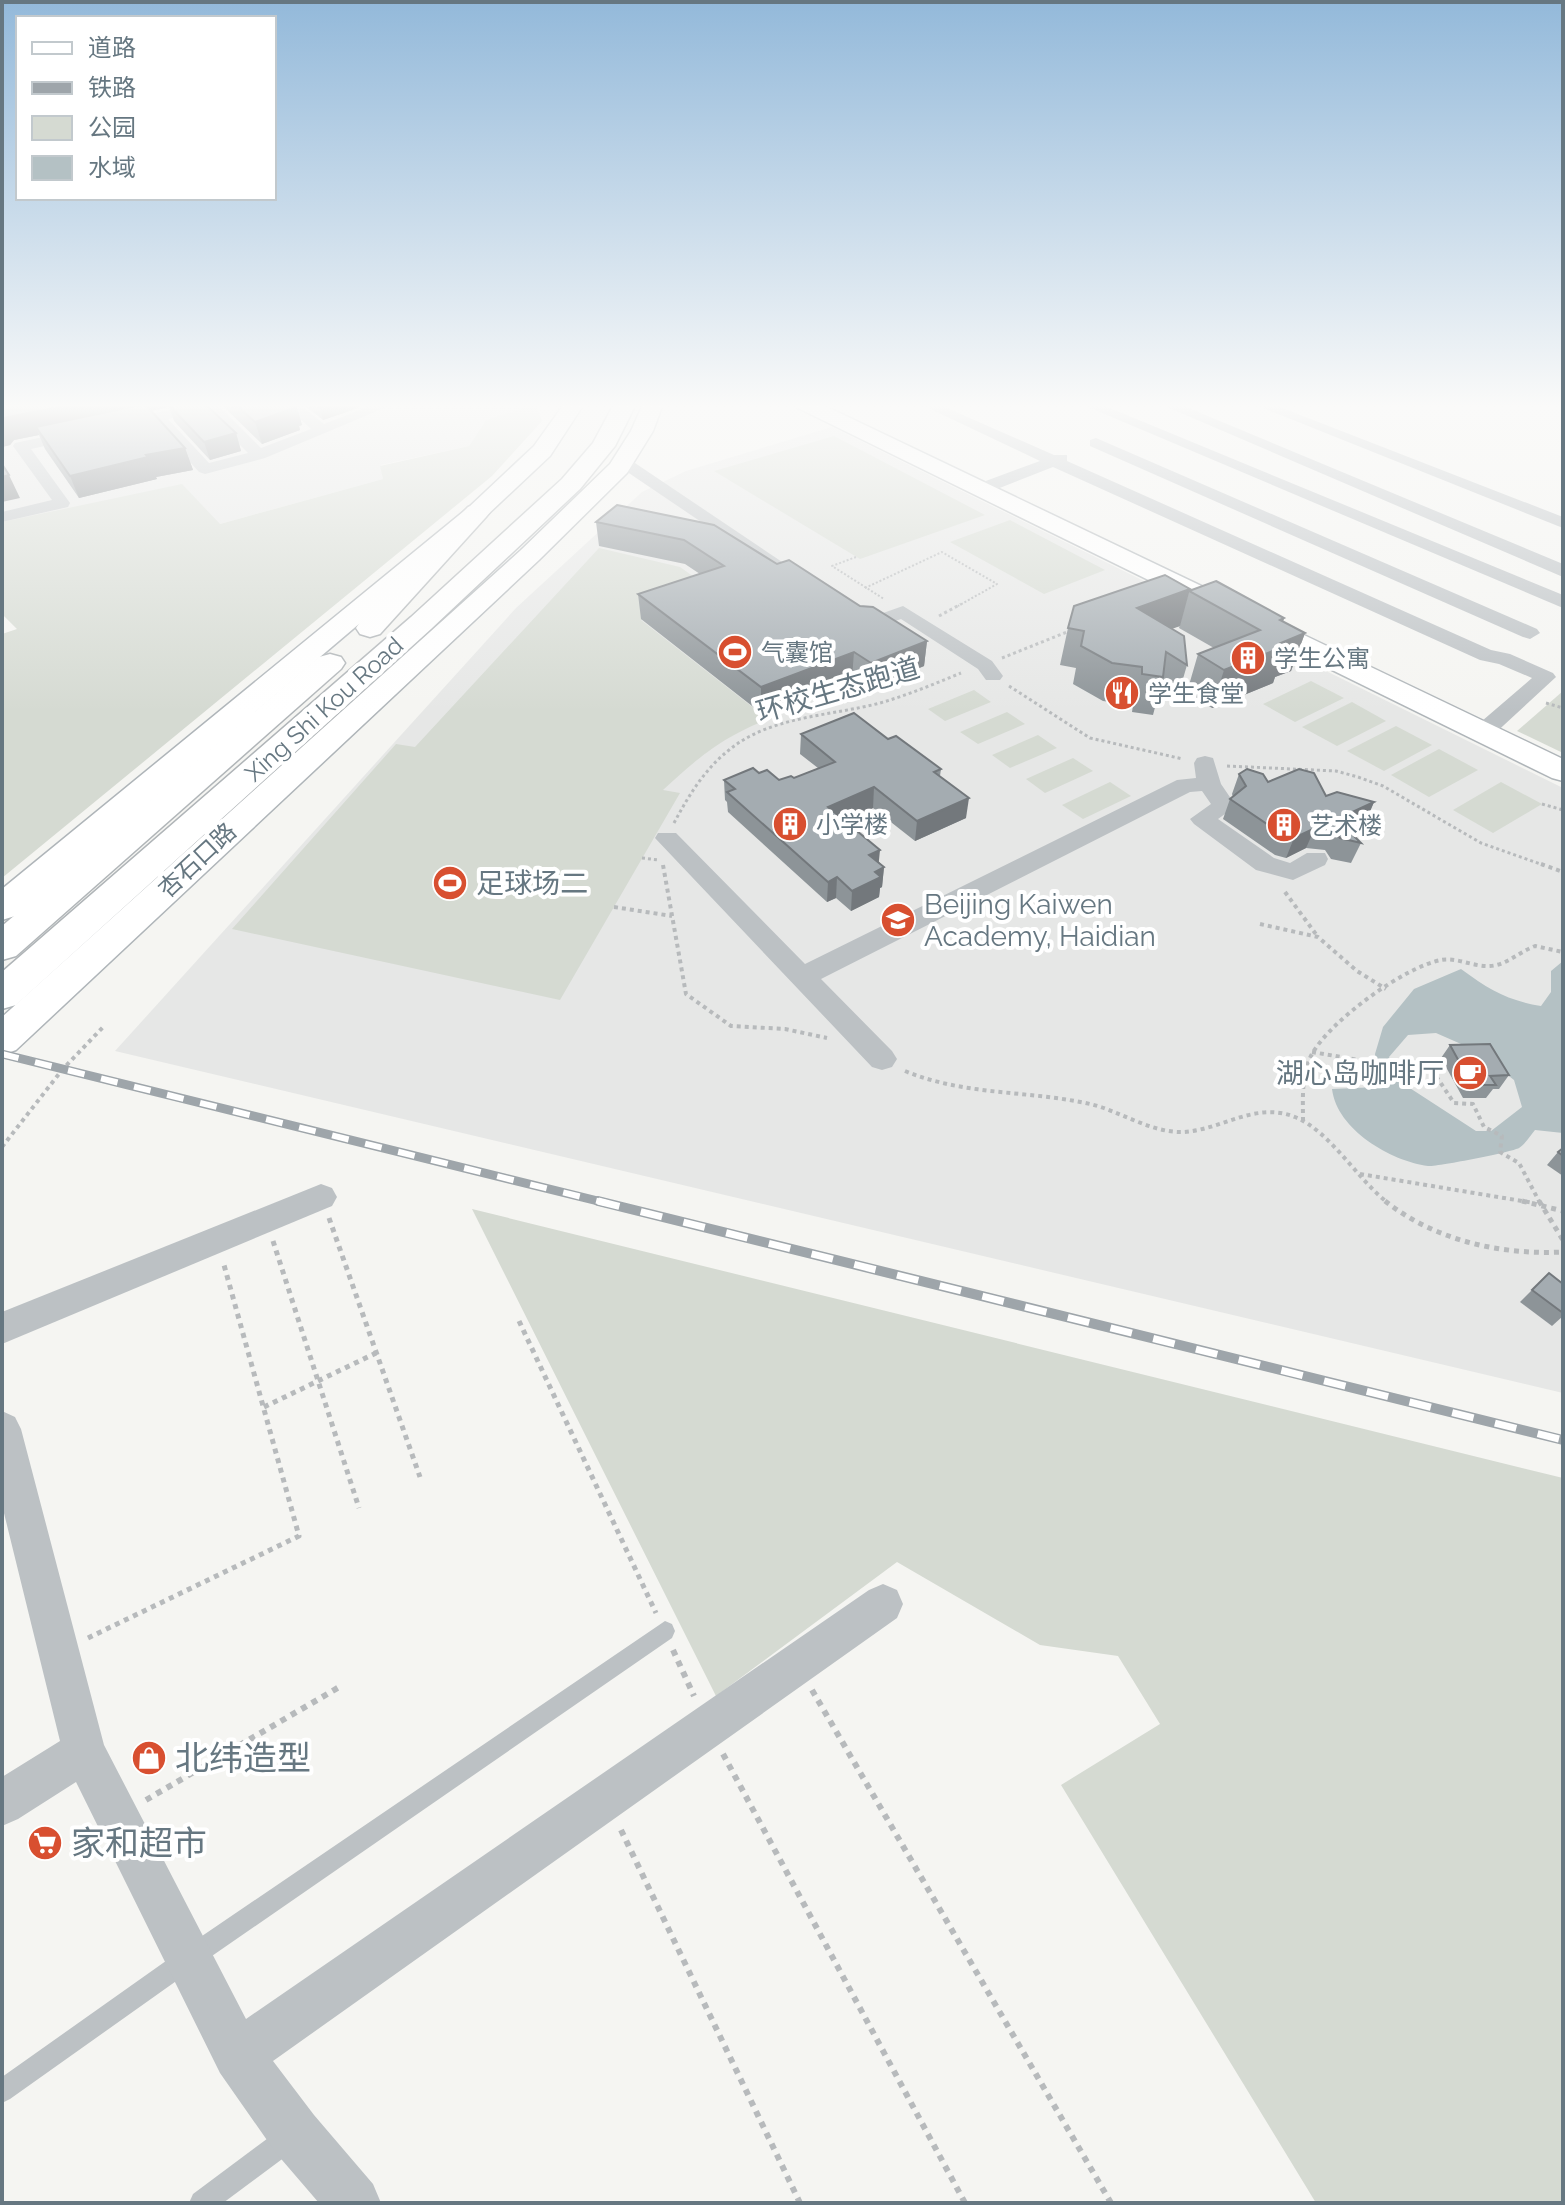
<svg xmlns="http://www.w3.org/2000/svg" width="1565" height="2205" viewBox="0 0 1565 2205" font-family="Raleway,'Noto Sans SC',sans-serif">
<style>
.built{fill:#e6e7e6}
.green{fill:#d5dad2}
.water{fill:#b4c1c4;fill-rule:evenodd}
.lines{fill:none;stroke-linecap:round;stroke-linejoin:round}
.secondary-casing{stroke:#afb5b9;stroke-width:3}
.primary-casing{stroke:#b0b5b8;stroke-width:3}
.path-far4{stroke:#b7babc;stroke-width:2;stroke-dasharray:2 2;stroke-linecap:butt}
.path-far3{stroke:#b7babc;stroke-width:3;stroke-dasharray:3 3;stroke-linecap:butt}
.path-far2{stroke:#b7babc;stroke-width:4;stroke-dasharray:4 4;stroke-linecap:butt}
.path-far1{stroke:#b7babc;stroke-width:5;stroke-dasharray:5 5;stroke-linecap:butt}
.path{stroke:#b7babc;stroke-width:6;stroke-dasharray:6 6;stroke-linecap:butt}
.lane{fill:#bcc1c4;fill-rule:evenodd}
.street{fill:#bcc1c4;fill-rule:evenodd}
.secondary{fill:#fff;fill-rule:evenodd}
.primary{fill:#fff;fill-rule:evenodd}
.rail-far1-casing{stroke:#9ea5aa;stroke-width:9}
.rail-casing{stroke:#9ea5aa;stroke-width:10}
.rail-far1{stroke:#fff;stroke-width:6;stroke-dasharray:17;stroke-linecap:butt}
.rail{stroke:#fff;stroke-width:7;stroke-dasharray:22;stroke-linecap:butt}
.wall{fill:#8d9498}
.shaded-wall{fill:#73787c}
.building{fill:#a4acb1;stroke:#73787c;stroke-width:2}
.labels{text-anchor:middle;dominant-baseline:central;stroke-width:8;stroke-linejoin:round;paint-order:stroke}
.far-poi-label{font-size:24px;fill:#667781;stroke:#fff;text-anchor:start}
.far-street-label{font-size:24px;fill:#667781;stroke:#fff}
.street-label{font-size:28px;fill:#667781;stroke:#fff}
.poi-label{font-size:28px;fill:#667781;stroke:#fff;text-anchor:start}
.near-poi-label{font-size:34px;fill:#667781;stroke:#fff;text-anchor:start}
</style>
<rect width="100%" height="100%" fill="#f5f5f2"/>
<!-- built -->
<g class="built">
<polygon points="2,404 537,404 486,420 469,446 381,465 383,479 220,524 2,522"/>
<polygon points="832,427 1563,788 1563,1393 115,1051 516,608 642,492 686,471"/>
</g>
<!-- green -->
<g class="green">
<polygon points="536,404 542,421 492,476 2,878 2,634 17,629 2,614 2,522 182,484 220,524 383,479 380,466 469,446 486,420"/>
<polygon points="834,436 985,515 860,559 714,471"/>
<polygon points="1010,520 1105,570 1044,594 950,542"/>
<path d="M599,548L680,567L718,594L641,620L768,719C721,738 700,756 663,790L680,793L560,1000L232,929L396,744L415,747Z"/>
<polygon points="1311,681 1344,698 1295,722 1263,704"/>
<polygon points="974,690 991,702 945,721 928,709"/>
<polygon points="1563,691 1563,753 1517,731"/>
<polygon points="1352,702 1386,721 1337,746 1302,727"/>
<polygon points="1007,712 1025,724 978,744 960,732"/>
<polygon points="1396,726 1432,745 1384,771 1347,751"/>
<polygon points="1038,735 1057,748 1010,768 992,755"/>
<polygon points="1439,749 1478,770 1429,797 1391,775"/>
<polygon points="1073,758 1093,771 1045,793 1026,779"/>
<polygon points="1110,782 1131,796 1083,819 1062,805"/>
<polygon points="1501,782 1542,804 1493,833 1453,810"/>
<polygon points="472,1209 1563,1478 1563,2203 1316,2203 1061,1785 1160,1724 1118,1656 1040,1645 897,1562 716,1696"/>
</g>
<!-- water -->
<path class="water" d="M1563,961V1133L1535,1130C1531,1135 1525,1144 1519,1148C1512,1152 1436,1167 1428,1166C1391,1161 1337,1130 1332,1089L1378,1087L1375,1054L1383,1027L1414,989L1461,969C1490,990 1506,1000 1541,1006L1551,992V971ZM1436,1033L1477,1051L1514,1080L1522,1107L1491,1131H1476L1399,1081L1389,1057L1408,1035Z"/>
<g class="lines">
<!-- secondary casing -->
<g class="secondary-casing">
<g id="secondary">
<polygon points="564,404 584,404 550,456 485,517 15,916 2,920 2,889 469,507 534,446"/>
<polygon points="643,404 663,404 653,431 627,473 539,560 16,1050 2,1055 2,1017 521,550 610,464 631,431"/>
<polygon points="795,404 821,404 1563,759 1563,781 1552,778 798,408"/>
</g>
</g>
<!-- primary casing -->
<g class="primary-casing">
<g id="primary">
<polygon points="614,404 636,404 615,446 580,489 431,629 16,1005 2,1009 2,972 411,617 562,479 593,443"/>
<polygon points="477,504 486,507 490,512 486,517 380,634 370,637 360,634 356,628 360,622 468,507"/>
<polygon points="330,654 341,657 345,663 341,669 16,956 2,960 2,926 319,657"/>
</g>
</g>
<!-- path-far4 -->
<g class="path-far4">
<polyline points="856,557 832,566 884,599"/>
<polyline points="865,588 942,552 997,584 958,606"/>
</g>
<!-- path-far3 -->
<g class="path-far3">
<polyline points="939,616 961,604"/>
<polyline points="1002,658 1072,630"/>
<polyline points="1009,686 1090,738 1183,759"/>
<polyline points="1546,703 1563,708"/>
<polyline points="1227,766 1336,771 1358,777 1383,786 1481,843 1546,866"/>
<polyline points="1542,804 1563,810"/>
<path d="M674,823C689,795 704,770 729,750C770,716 831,716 880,703C908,695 934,684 961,673"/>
<polyline points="642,858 659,860"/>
</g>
<!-- path-far2 -->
<g class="path-far2">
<polyline points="1541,864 1563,872"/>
<polyline points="663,865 686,994 731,1026 785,1029 827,1038"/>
<polyline points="1285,892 1318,937"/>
<polyline points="614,907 672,916"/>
<polyline points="1260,924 1318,937 1357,971 1386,989"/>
<polyline points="1312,1052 1434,1073 1454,1103 1473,1104 1484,1127 1502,1136 1500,1152 1519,1163 1540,1203"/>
<path d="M905,1071C965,1096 1028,1090 1090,1104C1120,1111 1151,1133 1183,1132C1222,1130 1255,1101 1295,1117C1331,1132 1356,1178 1388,1203"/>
<path d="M1303,1121C1303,1099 1301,1074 1312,1054C1330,1021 1404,967 1441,960C1457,957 1473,967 1490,966C1507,965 1519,952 1535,946L1563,952"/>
<polyline points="2,1147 62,1070 105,1025"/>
<polyline points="1360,1174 1534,1203"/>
</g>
<!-- path-far1 -->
<g class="path-far1">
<path d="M1385,1201C1436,1241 1501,1255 1563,1252"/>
<polyline points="1522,1201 1563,1211"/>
<polyline points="1539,1201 1563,1240"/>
<polyline points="329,1218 420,1477"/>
<polyline points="273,1241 359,1508"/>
<polyline points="519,1321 656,1613"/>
<polyline points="264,1407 376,1353"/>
<polyline points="88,1638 299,1536 224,1265"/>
</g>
<!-- path -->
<g class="path">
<polyline points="673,1650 694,1696"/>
<polyline points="812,1690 1111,2203"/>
<polyline points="723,1754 965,2203"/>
<polyline points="146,1800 341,1686"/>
<polyline points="621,1830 800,2203"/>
</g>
<!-- lane -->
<g class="lane">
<polygon points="665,1621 672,1624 675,1631 672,1638 196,1967 10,2099 2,2103 2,2077 180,1951"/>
<polygon points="288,2127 297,2130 300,2139 297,2148 223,2203 189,2203 193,2194 279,2130"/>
</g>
<!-- street -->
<g class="street">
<path d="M197,404H223L220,407L261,448L311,429L284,404H299L324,424L375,404H394L265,458L205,474L199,472L154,422L31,449L70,503L68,507L2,522V512L52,500L13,446L15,443ZM206,411L248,453L209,463L168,419Z"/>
<polygon points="920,404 938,404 1054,455 1067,455 1067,461 1491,650 1510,654 1553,673 1556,677 1491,737 1475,737 1472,732 1475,727 1532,678 1499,664 1480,660 1053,467 987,493 975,493 973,489 975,485 1040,461"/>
<polygon points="1081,404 1100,404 1563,595 1563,608"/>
<polygon points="1160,404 1179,404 1563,564 1563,577"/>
<polygon points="1253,404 1272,404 1563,517 1563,528"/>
<polygon points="1096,438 1537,629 1540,633 1530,639 1523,637 1090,446 1090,440"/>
<polygon points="623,457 629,459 803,576 801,580 787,580 617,465 617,459"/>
<polygon points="903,606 992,661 1003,676 1000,680 986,680 978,669 901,619 867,631 844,616 854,610 869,618"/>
<polygon points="1205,756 1213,758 1221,784 1236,806 1218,819 1274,858 1290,863 1307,853 1325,853 1328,859 1325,865 1293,880 1256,870 1194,824 1190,819 1211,804 1202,791 1190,792 821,979 892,1051 897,1059 892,1067 882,1070 872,1067 655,838 658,833 676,833 805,964 1177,780 1196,778 1194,763 1197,758"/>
<polygon points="321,1184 332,1188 337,1197 332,1206 2,1344 2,1312"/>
<polygon points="2,1411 15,1417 21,1429 104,1745 246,2019 869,1590 883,1584 897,1590 903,1604 897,1618 273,2061 314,2115 373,2184 381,2203 319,2203 276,2153 220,2073 76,1782 18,1819 2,1826 2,1777 60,1741 2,1505"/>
</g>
<!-- secondary -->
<use href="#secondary" class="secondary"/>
<!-- primary -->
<use href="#primary" class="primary"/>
<!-- rail-far1 casing -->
<g class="rail-far1-casing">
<polyline id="rail-far1" points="2,1054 606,1203"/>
</g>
<!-- rail casing -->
<g class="rail-casing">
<polyline id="rail" points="598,1201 1563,1440"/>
</g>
<!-- rail-far1 -->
<use href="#rail-far1" class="rail-far1"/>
<!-- rail -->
<use href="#rail" class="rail"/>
</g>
<!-- wall -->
<g class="wall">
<polygon points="2,404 205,404 236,433 241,451 210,460 174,421 169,407 151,411 185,448 193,470 156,477 157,479 79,498 45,449 39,435 14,440 10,445 2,447"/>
<polygon points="223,404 296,404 302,425 299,426 300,430 262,444 224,407"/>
<polygon points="303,404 357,404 358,408 323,420"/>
<polygon points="617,505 777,564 927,641 924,666 869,689 852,678 761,713 641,619 638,594 700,574 685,564 599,546 596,522"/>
<polygon points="1190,589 1180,626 1172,628 1187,665 1176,703 1159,692 1153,715 1132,712 1133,705 1103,701 1073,684 1076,668 1060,665 1068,628"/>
<polygon points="1189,591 1284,618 1283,622 1305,633 1291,671 1275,677 1273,683 1212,708 1187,692 1198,654 1214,648 1179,628"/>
<polygon points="801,734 888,739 941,769 940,776 966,818 915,841 873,808 844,820 879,862 884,867 882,887 880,888 879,897 851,911 836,898 827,902 728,812 727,802 725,800 724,780 759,773 779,780 794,778 818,768 800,754"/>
<polygon points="1239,774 1326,796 1374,802 1365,823 1348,830 1361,843 1351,863 1331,859 1325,850 1306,848 1286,858 1275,855 1223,819 1230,799 1233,797 1232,794"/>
<polygon points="1450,1045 1509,1075 1499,1089 1493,1089 1486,1098 1463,1098 1441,1058"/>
<polygon points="1563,1148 1563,1176 1547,1165 1558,1152"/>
<polygon points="1563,1284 1563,1316 1552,1326 1520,1302 1532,1290"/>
</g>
<!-- shaded-wall -->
<g class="shaded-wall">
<polygon points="74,404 185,404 168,404 169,407 40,434 36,427 39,435 14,440 10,445 2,447 2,420 4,418"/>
<polygon points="296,404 302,425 299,426 300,430 262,444 255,422 289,405"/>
<polygon points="319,404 357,404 358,408 323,420"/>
<polygon points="236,433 241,451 210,460 204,442"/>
<polygon points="185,448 193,470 156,477 157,479 79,498 70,476 146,455"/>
<polygon points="9,475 20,498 2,502 2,477"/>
<polygon points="1190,589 1180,626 1128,645 1137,608"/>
<polygon points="1284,618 1273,651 1281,643 1305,633 1291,671 1275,677 1273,683 1212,708 1224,670 1280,620"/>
<polygon points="927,641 924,666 869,689 871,663"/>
<polygon points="854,652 852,678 761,713 761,687"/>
<polygon points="874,787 873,808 827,827 828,807"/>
<polygon points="969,798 966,818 915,841 917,821"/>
<polygon points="1374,802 1365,823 1337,835 1337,819"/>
<polygon points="1315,828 1306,848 1286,858 1294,838"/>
<polygon points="880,850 878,870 884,867 882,887 880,888 879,897 851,911 852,891 869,855"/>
<polygon points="837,877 836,898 827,902 828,882"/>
</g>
<!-- building -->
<g class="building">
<polygon points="2,404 74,404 4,418 2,420"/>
<polygon points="145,404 185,448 146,455 148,457 70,476 36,427"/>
<polygon points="168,404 205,404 236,433 204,442"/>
<polygon points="235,404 294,404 289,405 294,408 255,422"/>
<polygon points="2,464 9,475 2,477"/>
<polygon points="617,505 714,525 777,564 789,560 860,606 873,607 927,641 871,663 854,652 761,687 638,594 724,566 684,540 596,522"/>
<polygon points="1165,575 1190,589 1137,608 1184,636 1187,665 1166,652 1163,677 1142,674 1142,667 1112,663 1081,646 1084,631 1068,628 1074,606"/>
<polygon points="1216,581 1284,618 1280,620 1305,633 1281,643 1286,646 1224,670 1198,654 1260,630 1189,591"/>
<polygon points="854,713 888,739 896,736 941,769 934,772 969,798 917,821 874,787 828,807 880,850 869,855 884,867 875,872 881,877 852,891 837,877 828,882 727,792 735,789 724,780 753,768 759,773 767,770 779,780 791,776 794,778 835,762 801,734"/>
<polygon points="1247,769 1263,774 1268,782 1299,769 1314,773 1326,796 1337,792 1374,802 1337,819 1361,843 1340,838 1334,830 1315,828 1294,838 1283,835 1230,799 1246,786 1239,774"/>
<polygon points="1490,1044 1509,1075 1490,1076 1496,1085 1472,1085 1450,1045"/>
<polygon points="1563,1148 1563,1156 1558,1152"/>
<polygon points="1549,1273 1563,1284 1563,1313 1532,1290"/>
</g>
<!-- sky -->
<linearGradient id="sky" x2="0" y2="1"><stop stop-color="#93b9da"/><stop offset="0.57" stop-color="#fafaf9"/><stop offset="1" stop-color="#fafaf9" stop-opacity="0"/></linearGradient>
<rect width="1565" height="712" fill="url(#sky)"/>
<!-- icons -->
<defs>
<g id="stadium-disc" transform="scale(1.8)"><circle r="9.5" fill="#d84f30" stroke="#fff"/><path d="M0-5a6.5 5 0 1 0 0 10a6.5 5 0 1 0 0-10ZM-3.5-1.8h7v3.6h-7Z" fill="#fff"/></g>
<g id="building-disc" transform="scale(1.8)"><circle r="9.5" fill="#d84f30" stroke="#fff"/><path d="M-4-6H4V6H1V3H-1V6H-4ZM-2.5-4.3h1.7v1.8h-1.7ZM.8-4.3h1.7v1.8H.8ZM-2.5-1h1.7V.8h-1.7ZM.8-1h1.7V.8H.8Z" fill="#fff"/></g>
<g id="restaurant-disc" transform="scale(1.8)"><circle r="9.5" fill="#d84f30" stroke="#fff"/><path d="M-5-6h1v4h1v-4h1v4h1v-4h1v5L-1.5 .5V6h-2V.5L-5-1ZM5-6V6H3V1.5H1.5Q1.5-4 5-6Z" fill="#fff"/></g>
<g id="school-disc" transform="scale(1.8)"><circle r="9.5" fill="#d84f30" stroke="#fff"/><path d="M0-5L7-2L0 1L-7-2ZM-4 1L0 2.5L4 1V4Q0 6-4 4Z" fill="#fff"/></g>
<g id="cafe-disc" transform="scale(1.8)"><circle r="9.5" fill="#d84f30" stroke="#fff"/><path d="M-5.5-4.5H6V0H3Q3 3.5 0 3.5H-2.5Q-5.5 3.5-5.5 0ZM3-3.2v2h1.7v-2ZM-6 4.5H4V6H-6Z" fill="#fff"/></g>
<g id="shop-disc" transform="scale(1.8)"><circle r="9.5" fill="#d84f30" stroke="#fff"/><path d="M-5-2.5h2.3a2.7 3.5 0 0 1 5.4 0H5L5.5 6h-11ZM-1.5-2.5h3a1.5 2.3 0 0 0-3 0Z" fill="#fff"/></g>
<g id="supermarket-disc" transform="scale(1.8)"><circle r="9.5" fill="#d84f30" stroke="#fff"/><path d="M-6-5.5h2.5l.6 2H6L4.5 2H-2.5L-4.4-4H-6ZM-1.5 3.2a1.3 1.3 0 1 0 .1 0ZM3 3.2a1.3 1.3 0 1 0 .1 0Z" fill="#fff"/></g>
</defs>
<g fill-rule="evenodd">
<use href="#stadium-disc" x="735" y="652"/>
<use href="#building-disc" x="1248" y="658"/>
<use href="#restaurant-disc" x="1122" y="693"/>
<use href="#building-disc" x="790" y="824"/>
<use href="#building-disc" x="1284" y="825"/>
<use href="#stadium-disc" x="450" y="883"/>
<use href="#school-disc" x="898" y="920"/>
<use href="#cafe-disc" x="1470" y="1073"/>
<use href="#shop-disc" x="149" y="1758"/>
<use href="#supermarket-disc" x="45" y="1843"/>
</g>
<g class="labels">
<!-- far-poi labels -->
<g class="far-poi-label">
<text x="761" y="652">气囊馆</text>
<text x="1274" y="658">学生公寓</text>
<text x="1148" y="693">学生食堂</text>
<text x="816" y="824">小学楼</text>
<text x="1310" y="825">艺术楼</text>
</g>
<!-- far-street labels -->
<g class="far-street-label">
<text transform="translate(324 709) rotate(-42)">Xing Shi Kou Road</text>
<text transform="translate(197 860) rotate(-43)">杏石口路</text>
</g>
<!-- street labels -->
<g class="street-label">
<text transform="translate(838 690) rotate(-16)">环校生态跑道</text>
</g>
<!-- poi labels -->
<g class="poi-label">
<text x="476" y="883">足球场二</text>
<text x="924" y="904">Beijing Kaiwen<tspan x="924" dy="32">Academy, Haidian</tspan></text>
<text x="1444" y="1073" text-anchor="end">湖心岛咖啡厅</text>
</g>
<!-- near-poi labels -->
<g class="near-poi-label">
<text x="175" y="1758">北纬造型</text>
<text x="71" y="1843">家和超市</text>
</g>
</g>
<!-- border -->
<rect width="1565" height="2205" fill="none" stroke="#667781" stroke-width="8"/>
<!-- legend -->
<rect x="16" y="16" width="260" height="184" fill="#ffffff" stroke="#c2c9cd" stroke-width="2"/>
<rect x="32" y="42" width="40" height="12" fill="#ffffff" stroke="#c2c9cd" stroke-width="2"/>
<text x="88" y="56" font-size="24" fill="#667781">道路</text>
<rect x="32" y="82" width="40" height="12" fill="#9ea5aa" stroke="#c2c9cd" stroke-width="2"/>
<text x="88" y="96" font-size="24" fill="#667781">铁路</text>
<rect x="32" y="116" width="40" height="24" fill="#d5dad2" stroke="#c2c9cd" stroke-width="2"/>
<text x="88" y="136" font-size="24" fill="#667781">公园</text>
<rect x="32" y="156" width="40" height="24" fill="#b4c1c4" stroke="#c2c9cd" stroke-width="2"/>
<text x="88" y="176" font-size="24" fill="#667781">水域</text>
</svg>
